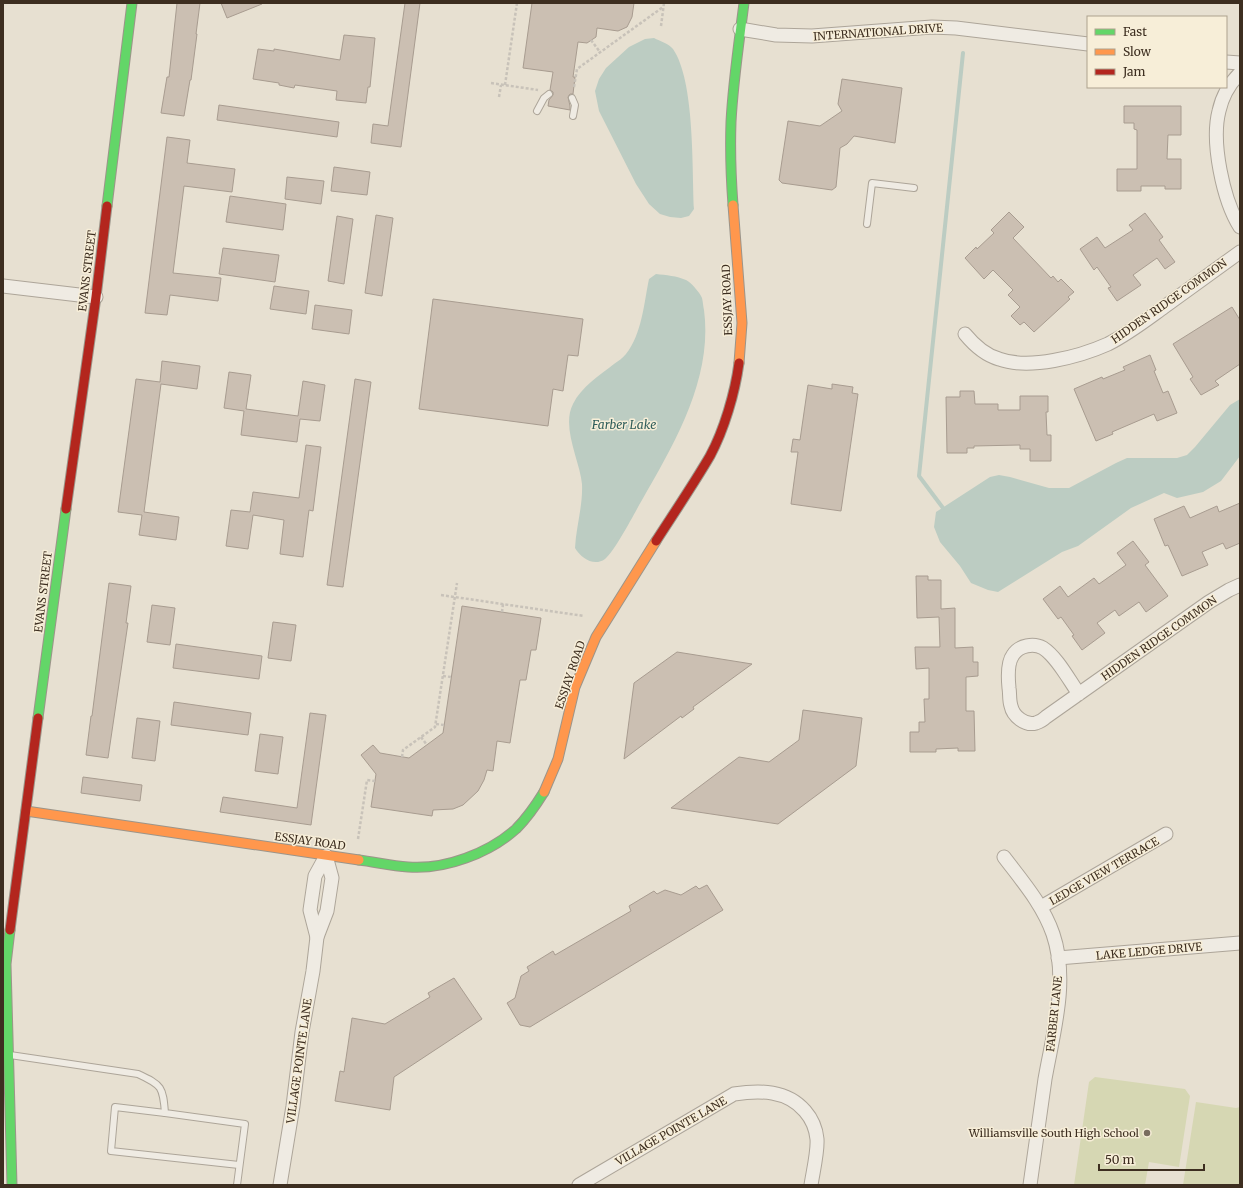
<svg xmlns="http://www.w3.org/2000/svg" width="1243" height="1188" viewBox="0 0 1243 1188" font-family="Merriweather,serif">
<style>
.green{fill:#d6d7b3}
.water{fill:#bcccc2}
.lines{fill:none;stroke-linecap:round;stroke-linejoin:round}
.stream{stroke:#bcccc2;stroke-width:4}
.building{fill:#cbbfb2;stroke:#a89c90}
.lane-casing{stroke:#ada599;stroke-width:8}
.street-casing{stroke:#ada599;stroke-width:15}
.fast-casing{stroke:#9c958a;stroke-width:11}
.slow-casing{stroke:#9c958a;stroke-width:11}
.jam-casing{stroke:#9c958a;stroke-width:11}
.path{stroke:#c8c2b9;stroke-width:2.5;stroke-dasharray:3 2;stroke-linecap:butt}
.lane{stroke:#efebe3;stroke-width:6}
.street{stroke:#efebe3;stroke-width:13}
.fast{stroke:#63d668;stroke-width:9}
.slow{stroke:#ff974d;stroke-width:9}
.jam{stroke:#b3261e;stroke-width:9}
.poi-dot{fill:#786c5e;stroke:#f7eed8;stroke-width:1.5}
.labels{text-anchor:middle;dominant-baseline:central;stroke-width:3;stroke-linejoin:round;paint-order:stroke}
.street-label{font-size:11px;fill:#3d2e20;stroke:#f7eed8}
.poi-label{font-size:11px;fill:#3d2e20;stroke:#f7eed8;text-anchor:end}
.water-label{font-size:12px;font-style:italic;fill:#2f5d5a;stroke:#f7eed8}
</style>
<rect width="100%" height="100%" fill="#e7e0d1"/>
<!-- green -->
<g class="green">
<polygon points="1095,1077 1185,1089 1190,1096 1179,1167 1149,1162 1145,1185 1074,1185 1089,1082"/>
<polygon points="1196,1102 1236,1108 1240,1107 1240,1185 1183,1185"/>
</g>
<!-- water -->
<g class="water">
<path d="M654,38C660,41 669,44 673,49C695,81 692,168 694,209L689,216L681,218L670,217L660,214L649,204L636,184L599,111L595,91L599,79L606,68L629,47L645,39Z"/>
<path d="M656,274C666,275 677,276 686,280C691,282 700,293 702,298C703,302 703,306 704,310C713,378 675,443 642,500C635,512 615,551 605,559C594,567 581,558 575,548C576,527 583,506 582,484C580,461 561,427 573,404C581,387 600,375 614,364C618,361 623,358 626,354C642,334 644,303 649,279Z"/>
<polygon points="1240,399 1240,456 1221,481 1203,492 1177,498 1164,493 1131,508 1078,546 1062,552 998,592 988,590 971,583 960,566 940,542 934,527 936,512 990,477 999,475 1010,477 1049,488 1069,488 1116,463 1127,458 1177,458 1187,455 1195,447 1230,405"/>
</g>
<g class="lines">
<!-- stream -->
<polyline class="stream" points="943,508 919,476 963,53"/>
</g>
<!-- building -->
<g class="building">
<polygon points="177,3 200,3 196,34 197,34 191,80 190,80 184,116 161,113 167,77 169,77"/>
<polygon points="221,3 262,3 262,4 227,18"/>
<polygon points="405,3 420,3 401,147 371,143 373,124 388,126"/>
<polygon points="532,3 634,3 632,17 627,27 618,31 597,28 596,37 587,43 578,42 573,77 575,77 573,94 570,94 568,97 570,106 570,110 548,106 549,100 553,95 553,92 550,90 553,72 523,68"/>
<polygon points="344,35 375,38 370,87 368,87 366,103 336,100 337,91 295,85 294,88 279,85 279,83 253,79 258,49 274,51 274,49 340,60"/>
<polygon points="842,79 902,88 895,143 854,136 847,144 840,148 836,187 832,190 782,183 779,180 788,121 820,126 842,111 838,104"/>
<polygon points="219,105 339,122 337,137 217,120"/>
<polygon points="1124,106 1181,106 1181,135 1168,135 1167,159 1181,159 1181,189 1165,189 1165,186 1141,186 1141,191 1117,191 1117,169 1137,169 1137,130 1134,129 1134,123 1124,123"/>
<polygon points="167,137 190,140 187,163 235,169 232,192 184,186 173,273 221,278 218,301 170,295 167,315 145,313"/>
<polygon points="334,167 370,172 367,195 331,191"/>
<polygon points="287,177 324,181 321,204 285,199"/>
<polygon points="230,196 286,204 283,230 226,222"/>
<polygon points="1009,212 1024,227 1013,238 1051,278 1053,276 1058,282 1061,279 1074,292 1068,297 1070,299 1034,332 1024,322 1020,325 1011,316 1020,307 1008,295 1013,290 993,270 984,279 965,258 976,247 977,249 994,233 991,230"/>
<polygon points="1145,213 1163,237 1159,240 1175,262 1165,269 1157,258 1133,275 1141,285 1117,301 1108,288 1111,287 1097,267 1094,270 1080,249 1097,237 1105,248 1133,230 1129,225"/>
<polygon points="376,215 393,218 382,296 365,293"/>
<polygon points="337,216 353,219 344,284 328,281"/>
<polygon points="223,248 279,255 275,282 219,274"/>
<polygon points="274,286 309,291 306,314 270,309"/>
<polygon points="433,299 583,319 578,356 568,355 563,391 553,389 548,426 419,409"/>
<polygon points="315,305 352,310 349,334 312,329"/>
<polygon points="1232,307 1240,320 1240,364 1215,381 1219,385 1201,395 1190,379 1193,377 1173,344"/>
<polygon points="1150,355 1156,370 1154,371 1163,393 1168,391 1177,413 1157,421 1154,414 1112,432 1113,434 1096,441 1074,389 1102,377 1103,379 1125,370 1123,367"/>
<polygon points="162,361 200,366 197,389 161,384 144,512 179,517 176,540 139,535 142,515 118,512 136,379 160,382"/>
<polygon points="229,372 251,375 246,409 298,416 303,381 325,385 320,421 300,419 297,442 241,435 244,411 224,408"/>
<polygon points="355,379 371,382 343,587 327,585"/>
<polygon points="832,384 853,387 852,393 858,394 841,511 791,504 798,452 791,452 793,439 800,440 808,385 832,389"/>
<polygon points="960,391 974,391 975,404 998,404 998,410 1020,410 1020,396 1048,396 1048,412 1046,412 1047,435 1051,435 1051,461 1030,461 1030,449 1020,449 1020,445 974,446 974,448 967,448 967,453 947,453 946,397 960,397"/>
<polygon points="306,445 321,447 313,511 309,510 303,557 280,554 284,520 253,515 248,549 226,546 231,510 250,512 253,492 299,498"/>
<polygon points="1240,503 1240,543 1226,549 1223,543 1202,552 1208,565 1182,576 1168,545 1165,546 1154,519 1184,506 1190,518 1217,506 1219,512"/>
<polygon points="1133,541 1149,562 1145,565 1168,596 1146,612 1139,602 1119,616 1115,610 1097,623 1105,633 1082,650 1072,636 1074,635 1061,617 1058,619 1043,599 1060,586 1068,597 1094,578 1099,584 1126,565 1117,553"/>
<polygon points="916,576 928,576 928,580 941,580 941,609 955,608 955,648 973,647 973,662 978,662 978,676 966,677 966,711 974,711 975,751 958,751 958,748 936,749 936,752 910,752 910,732 919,732 919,722 925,722 924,699 929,699 929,668 916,669 915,647 940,647 939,617 917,618"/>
<polygon points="109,583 131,586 126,623 128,623 108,758 86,755 91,716 92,716"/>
<polygon points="152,605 175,608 170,645 147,642"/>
<polygon points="462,606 541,618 536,650 531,650 526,680 520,680 510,743 497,741 493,771 487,770 484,780 478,791 463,805 453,809 433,810 432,816 371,807 376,774 361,755 373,745 380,753 409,758 443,733"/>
<polygon points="273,622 296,625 291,661 268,658"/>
<polygon points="176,644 262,656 259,679 173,668"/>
<polygon points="677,652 752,664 693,707 694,709 682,718 681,716 624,759 634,683"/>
<polygon points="174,702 251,713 248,735 171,725"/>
<polygon points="803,710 862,718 856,766 778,824 671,808 739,757 769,762 799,740"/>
<polygon points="310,713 326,715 311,825 220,812 223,797 297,808"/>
<polygon points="137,718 160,721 155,761 132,758"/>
<polygon points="260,734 283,737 278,774 255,771"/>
<polygon points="83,777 142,785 140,801 81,793"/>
<polygon points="707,885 723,910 530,1027 520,1025 507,1003 515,998 521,976 529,971 527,967 553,951 555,955 631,911 629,906 654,891 657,894 665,890 681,895 696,886 699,889"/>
<polygon points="454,978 482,1019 394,1077 390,1110 335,1101 340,1071 344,1072 352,1018 385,1024 430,997 428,993"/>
</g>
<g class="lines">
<!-- lane casing -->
<g class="lane-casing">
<g id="lane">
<polyline points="572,98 575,105 573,116"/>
<polyline points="537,111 544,98 549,94"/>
<polyline points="867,224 872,183 914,188"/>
<path d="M10,1055L138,1074C162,1085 163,1087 165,1113L245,1124L237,1185"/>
<polyline points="165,1113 115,1107 111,1151 239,1165"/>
</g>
</g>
<!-- street casing -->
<g class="street-casing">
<g id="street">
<polyline points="740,29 776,35 812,36 932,27 956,28 1088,44"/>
<polyline points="1226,62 1240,63"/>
<path d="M1240,73C1230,83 1222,97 1219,111C1211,142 1223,200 1240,227"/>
<polyline points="3,286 96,297"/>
<path d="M965,334C974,345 985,355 999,359C1029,370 1079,357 1108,344C1128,334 1146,320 1164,307C1189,289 1215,270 1240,252"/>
<path d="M1079,694C1069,680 1057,657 1043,648C1034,643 1019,645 1013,655C1007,663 1008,678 1009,688C1010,693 1009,700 1011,706C1013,716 1025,726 1036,723C1039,722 1044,719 1046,717L1209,602L1229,590L1240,585"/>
<path d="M1004,857C1023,882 1043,905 1053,934C1069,981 1053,1033 1045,1079C1040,1114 1035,1150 1030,1185"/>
<polyline points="1041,907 1166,834"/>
<polyline points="317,937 310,910 315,876 326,856"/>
<polyline points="1058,958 1240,943"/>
<polyline points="280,1185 293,1106 302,1032 313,971 317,937 327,911 332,878 326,856"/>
<path d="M579,1185L734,1094C760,1090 787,1090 805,1111C812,1119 816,1129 817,1139C818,1151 813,1172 811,1185"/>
</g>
</g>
<!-- fast casing -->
<g class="fast-casing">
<g id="fast">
<path d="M733,205C731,178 730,150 731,122C733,82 739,43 744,3"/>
<polyline points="107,206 132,3"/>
<polyline points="38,718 66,509"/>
<path d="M359,860C375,862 392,866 408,867C445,870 489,853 516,829C527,818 536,805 544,792"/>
<polyline points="10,930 6,964 12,1185"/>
</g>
</g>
<!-- slow casing -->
<g class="slow-casing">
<g id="slow">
<polyline points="733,205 742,323 739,363"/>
<polyline points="544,792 558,759 575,687 596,637 656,541"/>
<polyline points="26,811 359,860"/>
</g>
</g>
<!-- jam casing -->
<g class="jam-casing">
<g id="jam">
<polyline points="66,509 96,297 107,206"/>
<path d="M656,541C674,513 693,485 710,456C724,430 735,393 739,363"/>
<polyline points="10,930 38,718"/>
</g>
</g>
<!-- path -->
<g class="path">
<polyline points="661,26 664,3"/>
<polyline points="591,40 600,52"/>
<polyline points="491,83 538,90"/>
<polyline points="505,85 517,3"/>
<polyline points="574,87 577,69 663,7"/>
<polyline points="499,97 501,85"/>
<polyline points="441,595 584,616"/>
<polyline points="502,612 503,604"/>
<polyline points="443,676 451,677"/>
<polyline points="436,724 444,725"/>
<polyline points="421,737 427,745"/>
<polyline points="402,757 403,750 435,727 457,583"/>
<polyline points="358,839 367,780 375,781"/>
</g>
<!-- lane -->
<use href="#lane" class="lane"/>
<!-- street -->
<use href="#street" class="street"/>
<!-- fast -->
<use href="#fast" class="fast"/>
<!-- slow -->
<use href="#slow" class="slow"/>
<!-- jam -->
<use href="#jam" class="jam"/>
</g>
<!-- markers -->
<circle class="poi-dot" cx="1147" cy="1133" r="4"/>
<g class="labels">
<!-- street labels -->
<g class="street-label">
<text transform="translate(878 32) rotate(-4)">INTERNATIONAL DRIVE</text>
<text transform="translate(87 271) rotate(-83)">EVANS STREET</text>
<text transform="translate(727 300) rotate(-92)">ESSJAY ROAD</text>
<text transform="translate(1169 301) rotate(-35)">HIDDEN RIDGE COMMON</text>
<text transform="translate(43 592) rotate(-83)">EVANS STREET</text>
<text transform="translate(1159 638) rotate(-35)">HIDDEN RIDGE COMMON</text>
<text transform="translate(570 675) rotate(-71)">ESSJAY ROAD</text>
<text transform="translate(310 841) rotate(8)">ESSJAY ROAD</text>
<text transform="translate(1104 871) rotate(-30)">LEDGE VIEW TERRACE</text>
<text transform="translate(1149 951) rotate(-5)">LAKE LEDGE DRIVE</text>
<text transform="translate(1054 1014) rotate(-84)">FARBER LANE</text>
<text transform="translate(299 1061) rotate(-82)">VILLAGE POINTE LANE</text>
<text transform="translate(671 1131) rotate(-30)">VILLAGE POINTE LANE</text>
</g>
<!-- poi labels -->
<g class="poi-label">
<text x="1139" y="1133">Williamsville South High School</text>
</g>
<!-- water labels -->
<g class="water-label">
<text x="624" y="424">Farber Lake</text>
</g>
</g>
<!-- border -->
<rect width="1243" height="1188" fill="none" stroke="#3d2e20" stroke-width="8"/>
<!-- legend -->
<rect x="1087" y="16" width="140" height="72" fill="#f7eed8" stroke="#ada18e"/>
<rect x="1095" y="29" width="20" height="6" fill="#63d668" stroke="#ada18e"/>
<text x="1123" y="36" font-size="12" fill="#3d2e20">Fast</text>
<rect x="1095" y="49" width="20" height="6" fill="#ff974d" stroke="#ada18e"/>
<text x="1123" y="56" font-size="12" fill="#3d2e20">Slow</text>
<rect x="1095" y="69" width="20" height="6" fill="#b3261e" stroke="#ada18e"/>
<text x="1123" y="76" font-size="12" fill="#3d2e20">Jam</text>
<!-- scale -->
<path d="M1099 1164v6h105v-6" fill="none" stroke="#3d2e20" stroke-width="2"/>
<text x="1105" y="1164" font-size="12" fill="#3d2e20" stroke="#f7eed8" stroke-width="3" paint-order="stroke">50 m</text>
</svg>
